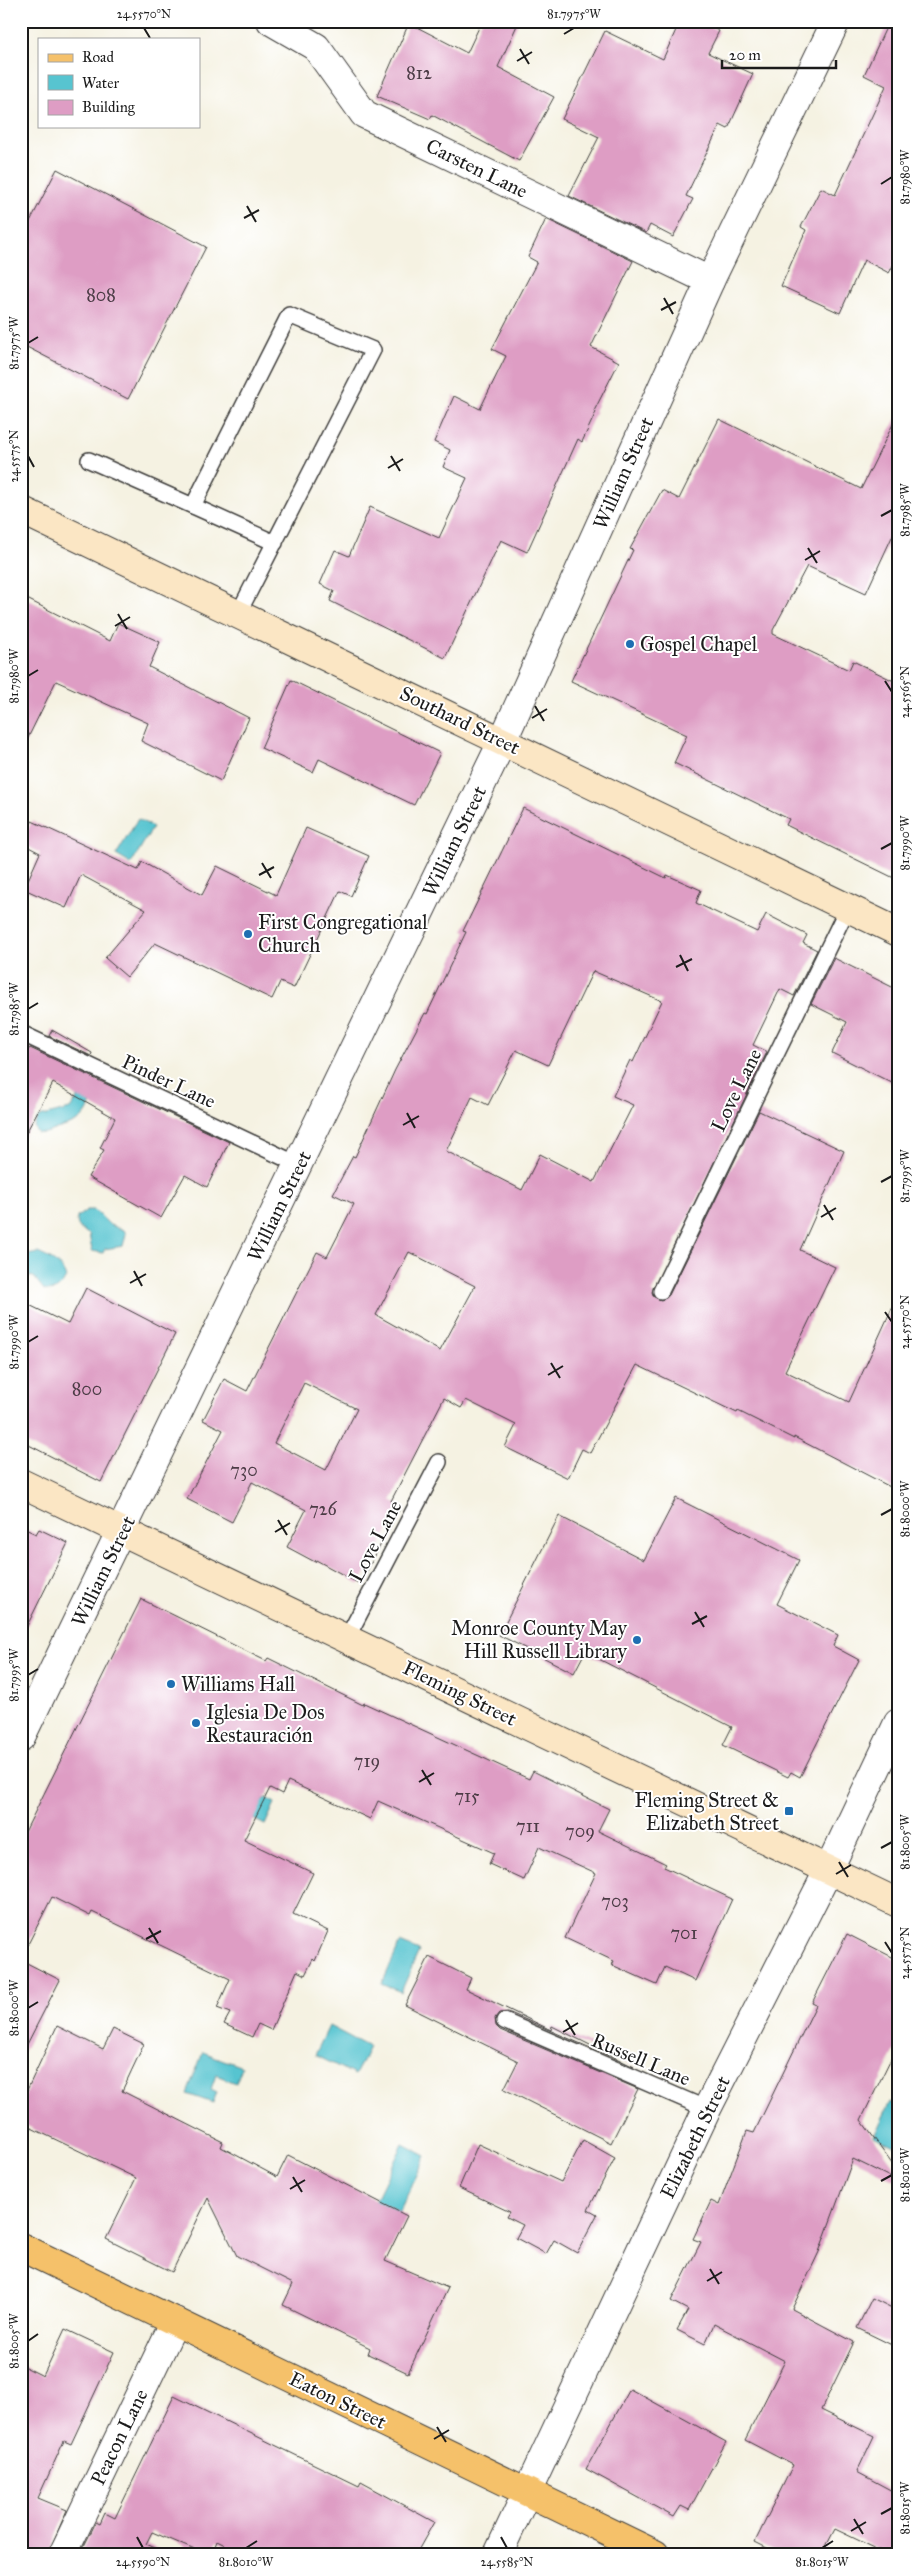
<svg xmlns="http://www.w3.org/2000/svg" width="919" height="2575" viewBox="0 0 919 2575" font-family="'IM FELL Great Primer',serif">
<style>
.water{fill:#57c4d0;stroke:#3a7076}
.building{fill:#de9dc4;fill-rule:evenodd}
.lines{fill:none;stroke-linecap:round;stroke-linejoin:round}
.lane-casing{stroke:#3d3c3a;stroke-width:18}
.street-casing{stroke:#3d3c3a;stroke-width:30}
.secondary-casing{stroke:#3d3c3a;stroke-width:30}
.primary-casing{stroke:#3d3c3a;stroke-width:30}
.lane{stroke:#fff;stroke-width:15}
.street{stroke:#fff;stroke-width:28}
.secondary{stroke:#fbe6c4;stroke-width:28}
.primary{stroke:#f5c16b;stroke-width:28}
.ticks{fill:none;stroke:#1c1c1c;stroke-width:2}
.poi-dot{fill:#1f6fb2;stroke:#fff;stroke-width:2}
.labels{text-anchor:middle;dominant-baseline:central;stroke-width:4;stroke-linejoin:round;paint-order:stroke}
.number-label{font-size:18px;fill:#4c3c46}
.street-label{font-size:20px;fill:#1c1c1c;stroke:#fff}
.poi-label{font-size:20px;fill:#1c1c1c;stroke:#fff;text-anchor:start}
.neatline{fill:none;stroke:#1c1c1c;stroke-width:2}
.ticks-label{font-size:12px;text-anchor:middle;fill:#1c1c1c}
</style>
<rect width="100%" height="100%" fill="#fff"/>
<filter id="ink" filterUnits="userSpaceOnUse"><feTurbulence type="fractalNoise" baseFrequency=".02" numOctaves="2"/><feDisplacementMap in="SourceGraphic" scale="10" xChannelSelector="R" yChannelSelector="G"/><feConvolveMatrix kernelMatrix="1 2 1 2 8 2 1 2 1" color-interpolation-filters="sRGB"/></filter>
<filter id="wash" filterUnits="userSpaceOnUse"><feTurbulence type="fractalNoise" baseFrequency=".0096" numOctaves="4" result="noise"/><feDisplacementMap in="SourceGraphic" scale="20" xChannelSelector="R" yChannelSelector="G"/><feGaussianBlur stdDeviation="1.12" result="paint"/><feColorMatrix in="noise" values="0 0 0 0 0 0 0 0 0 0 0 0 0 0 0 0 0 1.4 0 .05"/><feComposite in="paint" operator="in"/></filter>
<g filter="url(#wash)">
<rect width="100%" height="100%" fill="#f5f2e2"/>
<!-- water -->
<g class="water">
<polygon points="138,819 153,827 131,864 116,855"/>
<path d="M81,1093L93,1096C87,1118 80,1122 60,1128C51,1130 47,1135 37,1133L34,1126L39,1117L70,1109Z"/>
<path d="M87,1210H95L110,1225L124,1230L126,1234L123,1246L105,1249L103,1253L92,1251L89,1234C80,1230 77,1228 77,1217Z"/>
<path d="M38,1253C51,1259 61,1263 66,1277C61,1287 56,1293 44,1290L34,1277L21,1274L22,1256Z"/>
<polygon points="205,1794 263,1801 266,1798 275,1803 265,1825"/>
<polygon points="400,1943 419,1951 401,1992 382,1984"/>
<polygon points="329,2026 369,2047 355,2075 315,2055"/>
<polygon points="203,2052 242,2067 236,2083 216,2075 211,2089 217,2092 213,2103 187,2094"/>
<polygon points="890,2102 898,2105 898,2148 874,2136"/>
<polygon points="403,2144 426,2156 399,2212 375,2201"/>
</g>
<g id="blocks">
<!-- building -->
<g class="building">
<polygon points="482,21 519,21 498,67 554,97 519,161 432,115 430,119 377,96 409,23 467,53"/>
<polygon points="680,21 698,21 719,31 708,53 753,74 728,129 720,125 686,196 693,199 673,237 650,225 646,233 569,196 599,137 562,119 605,31 663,59"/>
<polygon points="889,21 898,21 898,256 889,273 864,260 840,313 781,286 806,230 801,227 821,188 835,195 886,86 864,75"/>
<polygon points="57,169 206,247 128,399 21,344 21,239"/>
<polygon points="546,219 633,261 591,347 619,362 594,411 596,412 582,442 578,439 527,552 501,540 445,658 330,601 334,591 320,584 335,550 349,556 370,507 439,538 467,478 443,467 450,450 434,442 454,396 480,409 506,356 492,349 537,262 528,257"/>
<polygon points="898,414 898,524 866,593 807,566 773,630 773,634 849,670 853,661 898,683 898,880 786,825 789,819 674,763 687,735 571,681 633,550 630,549 662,490 679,499 719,419 861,489"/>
<polygon points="21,596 110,641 118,623 160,642 149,667 249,718 221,781 141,741 148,723 56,681 21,752"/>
<polygon points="291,680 440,753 414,805 319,759 313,772 261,748"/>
<path d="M523,808L666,878L667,875L701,890L696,903L757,932L766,914L807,935L803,943L817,950L794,996L780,989L753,1045L767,1052L652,1292L654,1297L661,1300L669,1295L759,1111L844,1151L800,1250L835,1267L785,1371L849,1402L898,1295V1491L794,1437V1439L738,1411L737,1413L637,1365L590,1453L582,1449L568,1478L505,1447L516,1425L466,1400L461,1408L444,1398L391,1501L401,1506L360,1584L316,1560L315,1562L287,1547L306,1510L252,1482L232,1522L187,1499L223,1430L203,1420L224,1379L247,1391L317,1252L327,1257L354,1204L333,1194L353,1156L355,1157L395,1070L425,1013L427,1014L466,932L463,931ZM593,971L662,1001L633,1062L630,1060L613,1096L633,1105L594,1182L540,1154L522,1190L446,1151L472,1097L488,1105L516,1050L548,1065ZM409,1252L475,1286L440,1351L376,1315ZM304,1383L357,1409L326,1470L274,1443Z"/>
<polygon points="32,821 138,870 142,862 202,895 217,866 276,895 306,828 369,856 351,896 340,891 294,988 280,982 272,999 155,943 127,977 105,958 146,910 81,875 66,908 24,889 40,853 21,843"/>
<polygon points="834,958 898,990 898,1086 832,1053 847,1022 811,1004"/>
<polygon points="52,1030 92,1053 91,1056 49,1036"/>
<polygon points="30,1048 229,1142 207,1187 185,1175 161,1218 88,1177 104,1150 100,1148 115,1118 53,1083 21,1142 21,1058"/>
<polygon points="86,1288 175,1334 101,1482 21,1441 21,1301 68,1324"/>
<polygon points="676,1498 799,1560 777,1604 838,1635 833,1646 859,1660 800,1777 791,1772 788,1777 723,1745 732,1727 585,1652 574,1673 499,1635 559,1516 644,1560"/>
<polygon points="21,1527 36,1534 39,1529 68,1543 21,1638"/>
<polygon points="141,1599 266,1661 268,1658 363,1705 364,1703 529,1779 533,1771 609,1809 598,1831 666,1864 664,1867 732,1899 695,1981 665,1967 657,1985 612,1965 614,1961 565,1938 596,1873 539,1847 524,1880 489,1864 494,1853 378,1801 370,1819 288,1781 282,1794 270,1788 244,1840 313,1873 293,1914 328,1931 315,1961 313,1959 305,1975 297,1971 271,2030 258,2024 252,2037 224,2024 230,2013 217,2008 230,1979 92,1912 90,1916 52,1897 21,1958 21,1840"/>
<polygon points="847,1934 898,1960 898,2044 861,2120 898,2171 898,2181 853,2159 819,2252 792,2309 854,2342 821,2410 874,2436 857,2472 898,2494 898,2554 887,2554 835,2529 822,2554 779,2554 755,2542 793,2465 745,2440 785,2361 714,2324 705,2344 677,2330 688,2310 671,2301 701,2242 693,2239 711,2201 719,2205 747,2131 754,2133 816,2005 812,2003"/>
<polygon points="429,1957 471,1978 466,1989 551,2030 552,2026 634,2067 508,2012 499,2013 495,2018 496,2026 500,2030 638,2089 611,2143 504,2089 518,2061 405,2005"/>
<polygon points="21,1960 60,1980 21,2056"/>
<polygon points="57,2026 103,2049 113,2029 144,2044 122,2091 223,2142 221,2147 277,2177 288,2155 407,2216 385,2261 448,2288 408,2373 368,2354 370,2348 283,2305 293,2284 237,2256 208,2198 172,2272 106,2239 136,2178 21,2123 21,2103"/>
<polygon points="583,2140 615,2158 588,2210 597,2215 577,2253 554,2240 546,2254 516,2238 523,2225 507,2217 510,2212 459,2188 478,2144 561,2182"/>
<polygon points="872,2298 898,2311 898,2348 857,2328"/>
<polygon points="65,2329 114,2352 71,2444 64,2441 38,2498 67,2510 48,2554 21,2554 21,2365 43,2376"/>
<polygon points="630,2389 726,2442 689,2510 681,2506 674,2517 586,2469"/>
<polygon points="174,2396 359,2486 361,2482 434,2522 416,2554 243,2554 217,2541 212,2554 204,2554 152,2532 146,2544 169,2554 80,2554 96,2522 100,2524 105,2513 115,2518"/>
</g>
</g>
</g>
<g filter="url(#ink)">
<use href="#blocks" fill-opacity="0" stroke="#3d3c3a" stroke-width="1"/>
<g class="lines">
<!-- lane casing -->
<g class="lane-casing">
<g id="lane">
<polyline points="89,460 193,506"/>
<polyline points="238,614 373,350 289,315 193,506 275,543"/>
<polyline points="21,1033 299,1165"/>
<polyline points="661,1291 848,907"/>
<polyline points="347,1638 439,1462"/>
<polyline points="504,2021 707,2109"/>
</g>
</g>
<!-- street casing -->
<g class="street-casing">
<g id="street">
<polyline points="271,21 316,47 364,114 710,281"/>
<polyline points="21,1737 503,740 710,281 836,21"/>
<polyline points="63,2554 175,2321"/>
<polyline points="498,2554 707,2109 828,1871 898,1723"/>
</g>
</g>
<!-- secondary casing -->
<g class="secondary-casing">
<g id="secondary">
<polyline points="21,510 898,932"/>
<polyline points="21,1483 898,1903"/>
</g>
</g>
<!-- primary casing -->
<g class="primary-casing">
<polyline id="primary" points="21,2247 655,2554"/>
</g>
<!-- lane -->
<use href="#lane" class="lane"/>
<!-- street -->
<use href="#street" class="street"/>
<!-- secondary -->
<use href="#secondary" class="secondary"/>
<!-- primary -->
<use href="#primary" class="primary"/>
</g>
</g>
<!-- ticks -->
<path class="ticks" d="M144,28L150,38M564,34L574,28M520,49L529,64M517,61L532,52M881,184L892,177M247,206L256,222M244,218L259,210M664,298L673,314M661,310L676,302M28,343L38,337M28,456L34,467M391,456L400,471M388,468L403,459M881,516L892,510M808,548L817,563M805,560L820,551M118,614L127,629M115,626L130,617M28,676L38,670M885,681L892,692M535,706L544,721M532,718L547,709M881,849L892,843M262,863L271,878M259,875L274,867M680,955L688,971M676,967L692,959M28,1009L38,1003M407,1113L415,1128M403,1125L419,1116M881,1182L892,1176M824,1205L833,1220M821,1217L836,1208M134,1271L142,1286M130,1283L146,1274M885,1312L892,1322M28,1342L38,1336M551,1363L560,1378M548,1375L563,1366M881,1515L892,1509M278,1520L287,1535M275,1532L290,1523M695,1612L704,1627M692,1624L707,1616M28,1675L38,1669M422,1770L431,1785M419,1782L434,1773M881,1848L892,1842M839,1862L848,1877M836,1874L851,1865M149,1928L158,1943M146,1939L161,1931M885,1942L892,1953M28,2008L38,2002M566,2020L575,2035M563,2032L578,2023M293,2177L302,2192M881,2181L892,2175M290,2189L305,2180M710,2269L719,2284M707,2281L722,2272M28,2341L38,2334M437,2427L446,2442M434,2439L449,2430M881,2514L892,2508M854,2519L863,2534M851,2531L866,2522M137,2537L143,2548M501,2537L507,2548M246,2548L257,2541M822,2548L833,2541"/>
<!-- markers -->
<g class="poi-dot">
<circle cx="630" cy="644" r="5"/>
<circle cx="248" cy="934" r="5"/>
<circle cx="637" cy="1640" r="5"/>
<circle cx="171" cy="1684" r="5"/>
<circle cx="196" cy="1723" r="5"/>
<rect x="784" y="1806" width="10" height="10" rx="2.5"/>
</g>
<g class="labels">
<!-- number labels -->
<g class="number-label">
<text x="419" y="73">812</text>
<text x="101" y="295">808</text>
<text x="87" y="1389">800</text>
<text x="244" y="1470">730</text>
<text x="323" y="1509">726</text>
<text x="367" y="1761">719</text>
<text x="467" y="1796">715</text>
<text x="528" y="1826">711</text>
<text x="580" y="1831">709</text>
<text x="615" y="1901">703</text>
<text x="684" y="1933">701</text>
</g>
<!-- street labels -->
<g class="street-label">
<text transform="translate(477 168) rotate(26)">Carsten Lane</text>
<text transform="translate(623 473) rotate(-66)">William Street</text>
<text transform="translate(460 720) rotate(26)">Southard Street</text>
<text transform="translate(454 841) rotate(-64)">William Street</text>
<text transform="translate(169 1081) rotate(25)">Pinder Lane</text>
<text transform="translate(736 1090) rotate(-64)">Love Lane</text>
<text transform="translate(279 1206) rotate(-64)">William Street</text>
<text transform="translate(375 1541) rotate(-62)">Love Lane</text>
<text transform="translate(103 1571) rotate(-64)">William Street</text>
<text transform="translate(460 1693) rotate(26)">Fleming Street</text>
<text transform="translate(641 2059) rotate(23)">Russell Lane</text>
<text transform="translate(695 2137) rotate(-64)">Elizabeth Street</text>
<text transform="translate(338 2400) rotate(26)">Eaton Street</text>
<text transform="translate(119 2437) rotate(-64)">Peacon Lane</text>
</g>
<!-- poi labels -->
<g class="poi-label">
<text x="640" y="644">Gospel Chapel</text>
<text x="258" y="922">First Congregational<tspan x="258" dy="23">Church</tspan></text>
<text x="627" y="1628" text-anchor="end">Monroe County May<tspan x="627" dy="23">Hill Russell Library</tspan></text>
<text x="181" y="1684">Williams Hall</text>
<text x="206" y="1712">Iglesia De Dos<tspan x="206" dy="23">Restauración</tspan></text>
<text x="779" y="1800" text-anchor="end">Fleming Street &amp;<tspan x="779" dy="23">Elizabeth Street</tspan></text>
</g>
</g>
<!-- margin -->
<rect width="919" height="2575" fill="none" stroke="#fff" stroke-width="55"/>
<!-- legend -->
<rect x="38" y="38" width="162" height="90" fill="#ffffff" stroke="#a4a4a4"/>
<rect x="48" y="54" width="25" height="8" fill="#f5c16b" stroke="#a4a4a4"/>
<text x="82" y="62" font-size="15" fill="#1c1c1c">Road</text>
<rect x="48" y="75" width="25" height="15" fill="#57c4d0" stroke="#a4a4a4"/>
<text x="82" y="88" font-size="15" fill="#1c1c1c">Water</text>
<rect x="48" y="100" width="25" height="15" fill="#de9dc4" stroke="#a4a4a4"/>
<text x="82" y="112" font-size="15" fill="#1c1c1c">Building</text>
<!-- scale -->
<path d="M722 60v8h114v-8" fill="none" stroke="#1c1c1c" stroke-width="2.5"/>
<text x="729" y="60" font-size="15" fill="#1c1c1c" stroke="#ffffff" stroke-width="4" paint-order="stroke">20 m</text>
<rect x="28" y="28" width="864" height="2520" class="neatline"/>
<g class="ticks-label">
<text x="144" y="18">24.5570°N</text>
<text x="574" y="18">81.7975°W</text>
<text transform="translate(905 177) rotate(-90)" y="4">81.7980°W</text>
<text transform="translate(14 343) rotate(-90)" y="4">81.7975°W</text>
<text transform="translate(14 456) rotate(-90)" y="4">24.5575°N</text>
<text transform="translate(905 510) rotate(-90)" y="4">81.7985°W</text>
<text transform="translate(14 676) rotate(-90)" y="4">81.7980°W</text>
<text transform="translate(905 692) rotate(-90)" y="4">24.5565°N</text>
<text transform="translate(905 843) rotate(-90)" y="4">81.7990°W</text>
<text transform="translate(14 1009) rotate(-90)" y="4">81.7985°W</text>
<text transform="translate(905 1176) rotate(-90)" y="4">81.7995°W</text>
<text transform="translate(905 1322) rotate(-90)" y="4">24.5570°N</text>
<text transform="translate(14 1342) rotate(-90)" y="4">81.7990°W</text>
<text transform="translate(905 1509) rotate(-90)" y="4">81.8000°W</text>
<text transform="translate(14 1675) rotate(-90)" y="4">81.7995°W</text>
<text transform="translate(905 1842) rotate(-90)" y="4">81.8005°W</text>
<text transform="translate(905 1953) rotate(-90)" y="4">24.5575°N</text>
<text transform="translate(14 2008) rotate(-90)" y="4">81.8000°W</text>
<text transform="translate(905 2175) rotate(-90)" y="4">81.8010°W</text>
<text transform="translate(14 2341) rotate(-90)" y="4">81.8005°W</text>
<text transform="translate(905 2508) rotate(-90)" y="4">81.8015°W</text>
<text x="143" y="2566">24.5590°N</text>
<text x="246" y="2566">81.8010°W</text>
<text x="507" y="2566">24.5585°N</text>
<text x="822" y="2566">81.8015°W</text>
</g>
</svg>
